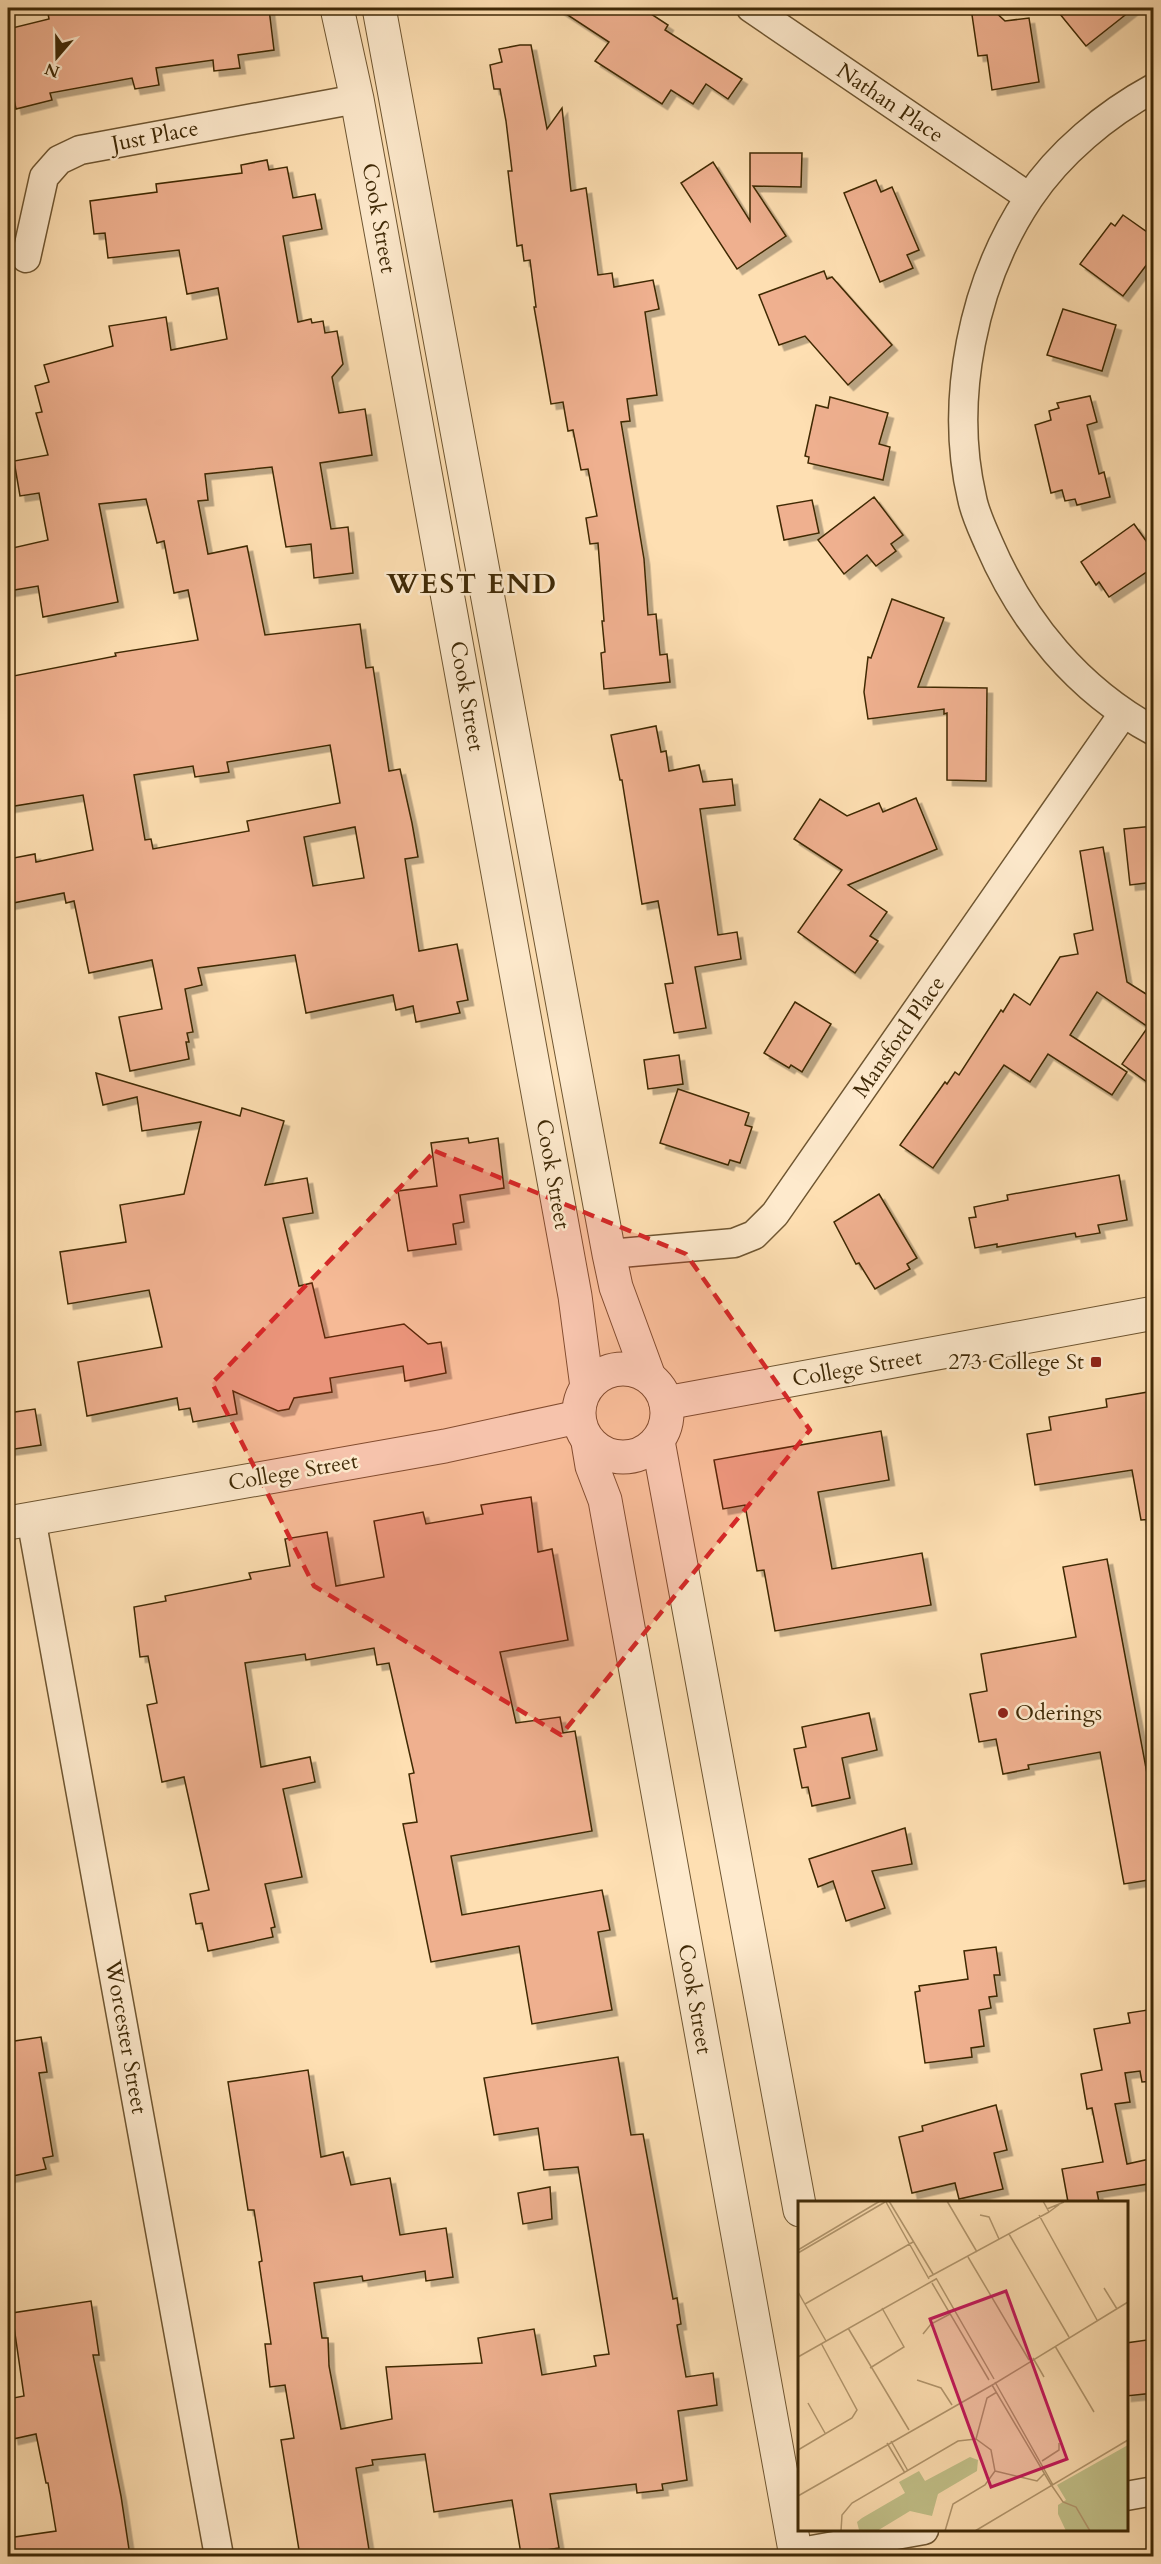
<svg xmlns="http://www.w3.org/2000/svg" width="1161" height="2564" viewBox="0 0 1161 2564" font-family="Cardo,serif">
<style>
.building{fill:#efb08f;stroke:#3f2906;stroke-width:1.5;fill-rule:evenodd;filter:url(#shadow)}
.lines{fill:none;stroke-linecap:round;stroke-linejoin:round}
.minor-casing{stroke:#6f5631;stroke-width:31}
.tertiary-casing{stroke:#6f5631;stroke-width:35}
.minor{stroke:#feeacd;stroke-width:28}
.tertiary{stroke:#feeacd;stroke-width:33}
.marked{fill:#d62828;fill-opacity:0.2;stroke:#d62828;stroke-width:4.5;stroke-dasharray:12 8;stroke-linejoin:round}
.poi-dot{fill:#8f2418;stroke:#feeacd;stroke-width:2}
.labels{text-anchor:middle;dominant-baseline:central;stroke-width:5;stroke-linejoin:round;paint-order:stroke}
.street-label{font-size:22px;fill:#3f2906;stroke:#feeacd}
.poi-label{font-size:22px;fill:#3f2906;stroke:#feeacd;text-anchor:end}
.district-label{font-size:28px;font-weight:bold;letter-spacing:1.5px;fill:#3f2906;stroke:#feeacd}
.inset-road{fill:none;stroke:#b2966d;stroke-width:1.5}
.view{fill:#c2185b;fill-opacity:0.15;stroke:#c2185b;stroke-width:3}
.inset-edge{fill:none;stroke:#3f2906;stroke-width:3}
</style>
<defs>
<filter id="shadow"><feDropShadow dx="5.5" dy="5.5" stdDeviation="0" flood-color="#0004"/></filter>
</defs>
<rect width="100%" height="100%" fill="#fedfb2"/>
<filter id="stains"><feTurbulence type="fractalNoise" baseFrequency=".00333" numOctaves="4"/><feColorMatrix values="0 0 0 0 .2 0 0 0 0 .09 0 0 0 0 .02 0 0 0 .5 -.17"/></filter>
<radialGradient id="worn" r=".72"><stop offset=".6" stop-color="#630" stop-opacity="0"/><stop offset="1" stop-color="#630" stop-opacity=".3"/></radialGradient>
<!-- building -->
<g class="building">
<polygon points="47,8 251,8 251,12 269,9 274,50 238,55 240,68 214,71 213,60 156,68 159,85 135,89 132,78 50,93 52,100 16,109 8,72 8,29 49,19"/>
<polygon points="557,8 642,8 668,25 665,30 742,79 728,99 706,84 693,104 671,90 662,104 595,61 609,42"/>
<polygon points="971,8 991,8 1005,21 1029,18 1039,82 992,90 987,55 978,56"/>
<polygon points="1055,8 1134,8 1086,46"/>
<polygon points="520,45 531,45 547,129 562,108 571,191 586,188 598,275 612,273 614,287 653,280 659,309 645,312 657,395 627,399 630,421 621,422 644,559 648,615 656,614 660,655 667,654 670,682 604,689 601,653 605,652 602,621 604,621 598,543 590,544 586,518 597,516 588,469 581,470 573,430 568,431 563,402 551,404 534,307 536,307 530,260 524,261 522,245 517,246 508,171 512,171 506,121 500,89 494,89 490,65 502,62 499,49"/>
<polygon points="750,153 802,153 801,187 753,186 786,236 737,269 681,183 713,162 750,221"/>
<path d="M267,160L269,170L287,167L293,198L315,194L322,229L283,236L298,322L311,319L312,323L323,321L325,333L337,331L343,364L332,377L339,413L365,409L372,455L320,463L331,529L348,527L353,573L314,578L311,544L286,547L272,467L205,474L208,500L198,501L208,554L247,546L265,635L360,624L366,668L373,667L389,771L400,769L412,823L418,857L405,859L419,951L457,944L468,1000L457,1002L460,1013L416,1022L413,1006L396,1010L393,995L306,1013L295,955L198,968L202,985L185,989L193,1032L187,1033L189,1042H186L189,1059L130,1071L119,1017L162,1009L152,960L89,973L74,901L66,903L64,893L8,904V859L35,854L36,862L93,850L83,795L8,807V677L116,656L115,653L198,640L188,590L174,593L164,541L157,543L146,499L99,504L118,602L43,617L38,586L8,591V549L48,540L39,493L20,496L14,461L48,455L36,413L42,412L35,386L49,382L44,365L113,346L109,326L166,317L171,350L227,339L218,288L187,294L179,250L108,258L105,233L94,234L90,201L157,192L156,184L242,173L241,165ZM330,745L340,803L247,821L249,831L153,849L151,839L145,840L134,775L193,766L195,777L229,772L227,762ZM355,827L364,878L313,886L304,837Z"/>
<polygon points="876,180 881,192 892,187 919,250 907,255 913,268 880,282 844,193"/>
<polygon points="1123,215 1154,237 1154,255 1123,296 1080,264 1111,223 1115,226"/>
<polygon points="824,271 827,279 832,277 892,345 848,385 805,336 779,345 759,295"/>
<polygon points="1063,309 1116,325 1102,371 1047,355"/>
<polygon points="1090,396 1097,422 1087,425 1099,474 1104,472 1110,497 1077,505 1075,499 1065,501 1062,490 1051,493 1035,425 1051,420 1049,411 1059,408 1057,403"/>
<polygon points="830,397 888,413 879,444 890,447 883,480 808,463 809,457 805,456 816,405 828,408"/>
<polygon points="874,497 903,535 891,544 896,551 876,566 867,555 844,574 818,540"/>
<polygon points="812,500 819,533 784,540 777,506"/>
<polygon points="1134,524 1154,552 1154,567 1109,597 1099,582 1096,585 1081,562"/>
<polygon points="892,599 944,618 918,687 987,688 986,781 947,780 947,713 944,714 944,709 868,719 864,692 868,657 871,658"/>
<polygon points="656,726 661,752 666,751 669,771 699,765 703,782 732,779 735,805 700,809 718,935 737,932 741,959 695,967 706,1028 674,1033 665,984 673,983 658,901 642,904 622,780 620,780 611,735"/>
<polygon points="916,798 937,849 848,885 887,912 870,936 878,941 855,973 798,932 842,870 794,839 820,799 847,816 879,803 883,812"/>
<polygon points="1154,826 1154,882 1130,885 1124,829"/>
<polygon points="1103,847 1127,982 1154,999 1154,1087 1122,1064 1148,1027 1097,992 1070,1035 1127,1072 1112,1095 1048,1054 1030,1082 1004,1065 933,1168 900,1145 945,1082 947,1084 955,1072 959,1075 1001,1010 1003,1012 1014,994 1030,1005 1060,957 1078,954 1074,934 1093,930 1080,851"/>
<polygon points="795,1002 831,1024 802,1072 791,1065 789,1068 764,1053"/>
<polygon points="679,1055 683,1084 648,1089 644,1060"/>
<polygon points="96,1073 240,1116 242,1108 284,1121 265,1185 307,1178 313,1213 283,1218 299,1286 312,1283 325,1338 404,1324 428,1344 441,1342 446,1373 405,1381 403,1366 330,1378 332,1392 294,1398 289,1409 278,1411 233,1391 237,1414 193,1422 190,1408 179,1410 177,1398 87,1416 78,1362 162,1347 149,1290 68,1304 60,1252 126,1242 120,1205 184,1194 201,1122 142,1131 137,1097 103,1105"/>
<polygon points="678,1089 749,1113 745,1125 752,1127 740,1163 730,1160 728,1165 660,1143"/>
<polygon points="468,1138 469,1143 498,1138 504,1188 460,1195 464,1222 453,1224 456,1244 408,1251 398,1191 437,1186 431,1143"/>
<polygon points="1119,1175 1127,1220 1098,1225 1100,1233 1076,1237 1075,1233 997,1247 997,1244 975,1248 969,1218 976,1217 974,1207 1008,1200 1007,1195"/>
<polygon points="879,1194 917,1258 907,1264 910,1269 875,1289 859,1263 856,1264 834,1222"/>
<polygon points="1154,1391 1154,1519 1141,1520 1132,1470 1035,1485 1027,1434 1051,1430 1049,1417 1107,1407 1106,1399"/>
<polygon points="35,1409 41,1445 8,1450 8,1413"/>
<polygon points="881,1431 889,1480 818,1492 832,1569 922,1553 931,1605 775,1631 764,1570 757,1571 745,1505 723,1509 714,1460"/>
<polygon points="531,1497 538,1552 552,1549 568,1640 500,1652 516,1723 560,1717 563,1733 575,1731 592,1831 451,1856 462,1915 602,1890 610,1930 598,1932 612,2010 532,2024 519,1946 431,1962 403,1824 417,1822 409,1774 414,1773 389,1663 377,1665 374,1648 306,1660 305,1654 245,1663 261,1767 310,1757 315,1782 283,1789 302,1877 265,1884 275,1927 271,1928 273,1937 208,1951 202,1923 196,1924 190,1894 209,1890 184,1777 162,1782 147,1705 157,1703 148,1656 140,1657 134,1607 166,1601 165,1596 251,1579 249,1573 290,1566 285,1539 327,1532 336,1586 384,1577 374,1521 423,1512 426,1524 483,1514 481,1505"/>
<polygon points="1107,1559 1154,1811 1154,1879 1124,1884 1100,1752 1028,1765 1029,1769 1003,1774 996,1739 979,1742 970,1694 987,1691 981,1654 1076,1637 1063,1567"/>
<polygon points="869,1713 877,1750 842,1758 850,1798 812,1806 808,1787 802,1788 794,1749 806,1747 802,1727"/>
<polygon points="905,1828 912,1864 872,1871 885,1908 846,1921 833,1881 818,1887 809,1859"/>
<polygon points="996,1947 1000,1975 994,1975 997,1996 989,1997 991,2008 979,2010 984,2046 971,2048 972,2057 925,2063 915,1992 920,1991 919,1986 968,1979 964,1951"/>
<polygon points="1154,2009 1154,2081 1142,2082 1140,2071 1125,2073 1130,2102 1115,2104 1127,2164 1154,2158 1154,2183 1097,2192 1099,2202 1068,2202 1062,2169 1103,2162 1092,2108 1087,2109 1081,2074 1102,2070 1094,2029 1130,2023 1128,2013"/>
<polygon points="41,2037 47,2072 39,2073 53,2156 43,2158 46,2169 8,2177 8,2042"/>
<polygon points="618,2057 631,2135 643,2134 673,2299 677,2298 681,2324 677,2325 686,2377 713,2373 717,2405 678,2411 687,2480 662,2484 663,2490 637,2493 636,2484 550,2494 559,2548 521,2554 512,2500 434,2512 425,2454 372,2460 373,2465 356,2468 370,2556 300,2556 281,2440 294,2438 285,2385 270,2387 265,2344 271,2344 259,2262 262,2261 254,2210 248,2210 228,2082 308,2070 321,2157 343,2152 351,2185 390,2178 400,2235 446,2228 453,2277 426,2281 425,2271 363,2281 362,2276 314,2283 322,2338 328,2338 329,2366 341,2429 392,2419 386,2367 482,2363 478,2338 534,2329 542,2375 596,2366 594,2356 609,2354 578,2167 544,2170 538,2128 494,2135 484,2078"/>
<polygon points="996,2105 1007,2150 994,2153 1003,2189 959,2199 955,2183 912,2193 899,2137 923,2131 922,2126"/>
<polygon points="550,2187 552,2219 523,2224 518,2193"/>
<polygon points="91,2301 99,2355 93,2355 121,2496 130,2556 8,2556 8,2538 56,2531 48,2483 46,2483 36,2434 13,2439 8,2414 8,2399 24,2396 12,2313"/>
<polygon points="1154,2339 1154,2393 1126,2396 1126,2343"/>
</g>
<g class="lines">
<!-- minor casing -->
<g class="minor-casing">
<g id="minor">
<polyline points="751,8 1029,197"/>
<path d="M1154,88C1106,114 1059,153 1029,198C973,282 949,400 972,498C975,514 983,530 989,544C1023,623 1078,690 1154,731"/>
<polyline points="26,258 44,177 59,160 80,150 357,99"/>
<polyline points="609,1254 734,1243 754,1235 775,1214 1123,714"/>
<polyline points="31,1518 219,2556"/>
<polyline points="1126,2496 1154,2491"/>
<polyline points="795,2553 924,2530"/>
</g>
</g>
<!-- tertiary casing -->
<g class="tertiary-casing">
<g id="tertiary">
<polyline points="337,8 357,99 575,1296 587,1387"/>
<polyline points="379,8 609,1254 616,1287 649,1377"/>
<circle cx="623" cy="1413" r="44"/>
<polyline points="666,1403 1154,1313"/>
<polyline points="658,1441 800,2210"/>
<polyline points="588,1442 592,1466 605,1500 796,2556"/>
<polyline points="8,1523 445,1446 578,1417"/>
<polyline points="858,2530 863,2556"/>
</g>
</g>
<!-- minor -->
<use href="#minor" class="minor"/>
<!-- tertiary -->
<use href="#tertiary" class="tertiary"/>
</g>
<!-- marked area -->
<path class="marked" d="M435,1151L686,1254L810,1430L561,1735L314,1586L212,1383Z"/>
<!-- markers -->
<g class="poi-dot">
<rect x="1090" y="1356" width="12" height="12" rx="3"/>
<circle cx="1003" cy="1713" r="6"/>
</g>
<g class="labels">
<!-- street labels -->
<g class="street-label">
<text transform="translate(890 103) rotate(34)">Nathan Place</text>
<text transform="translate(155 136) rotate(-11)">Just Place</text>
<text transform="translate(379 218) rotate(80)">Cook Street</text>
<text transform="translate(467 696) rotate(80)">Cook Street</text>
<text transform="translate(899 1037) rotate(-55)">Mansford Place</text>
<text transform="translate(553 1174) rotate(80)">Cook Street</text>
<text transform="translate(857 1368) rotate(-10)">College Street</text>
<text transform="translate(293 1472) rotate(-10)">College Street</text>
<text transform="translate(695 1999) rotate(80)">Cook Street</text>
<text transform="translate(126 2037) rotate(80)">Worcester Street</text>
</g>
<!-- poi labels -->
<g class="poi-label">
<text x="1084" y="1362">273 College St</text>
<text x="1015" y="1713" text-anchor="start">Oderings</text>
</g>
<!-- district labels -->
<g class="district-label">
<text x="472" y="584">WEST END</text>
</g>
</g>
<!-- overview -->
<g transform="translate(798 2201)">
<rect width="330" height="330" fill="#fedfb2"/>
<path d="M330,244V330H268L260,313V304L268,299L259,284ZM172,256L180,259L179,270L140,293L134,315L112,310L79,330L61,329L59,321L64,317L107,292L101,281L121,270L127,280Z" fill="#c2c18a"/>
<path class="inset-road" d="M91,0L135,73M149,0L179,51M245,0L251,11L266,0M88,1L131,78M249,8L266,1M182,14L191,16L201,38M241,14L299,119M211,33L271,136M0,49L82,0M0,52L87,1M170,56L231,159M131,76L251,11M138,77L196,178M134,82L191,179M306,87L319,108M0,91L28,140M7,103L115,41M50,127L111,229M125,133L133,123L152,113M257,145L296,211M0,156L138,78M235,157L246,176M72,167L106,146L84,107M119,179L143,187L154,204M197,181L255,284M194,184L252,282L265,301L278,306L292,330M10,202L27,232M178,238L189,197L199,191M93,240L110,270M89,242L107,272M0,249L54,217L59,209L23,142M244,260L261,249V242M197,270L239,280L246,273M0,295L196,183L330,101M43,330L44,314L54,302L160,240L178,238L193,249L197,270L187,284L155,303L147,330M177,330L330,239"/>
<path class="view" d="M208,90L269,258L193,286L132,118Z"/>
<rect width="330" height="330" class="inset-edge"/>
</g>
<!-- margin -->
<rect width="1161" height="2564" fill="none" stroke="#fedfb2" stroke-width="30"/>
<rect x="9" y="9" width="1143" height="2546" fill="none" stroke="#3f2906" stroke-width="3"/>
<rect x="15" y="15" width="1131" height="2534" fill="none" stroke="#3f2906" stroke-width="1.5"/>
<!-- north arrow -->
<g transform="translate(57 57) rotate(200)" stroke="#feeacd" stroke-width="4.5" paint-order="stroke">
<path d="M0-4.5L10 22L0 15L-10 22Z" fill="#3f2906"/>
<text y="-9" font-size="16" font-weight="bold" text-anchor="middle" fill="#3f2906">N</text>
</g>
<rect width="100%" height="100%" filter="url(#stains)"/>
<rect width="100%" height="100%" fill="url(#worn)"/>
</svg>
